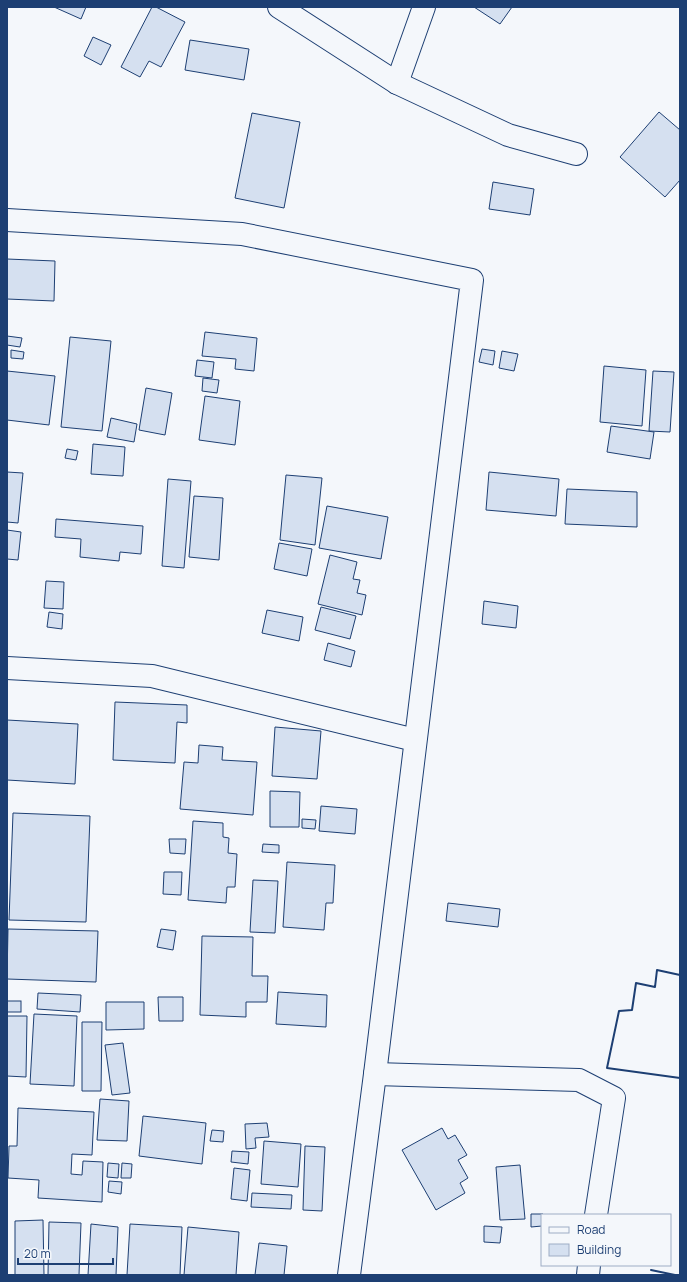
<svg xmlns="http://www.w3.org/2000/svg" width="687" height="1282" viewBox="0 0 687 1282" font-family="Manrope,sans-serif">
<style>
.building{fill:#d5e0f0;stroke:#1d3f73}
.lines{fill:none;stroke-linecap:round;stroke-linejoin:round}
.minor-casing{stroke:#1d3f73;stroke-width:24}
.minor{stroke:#f4f7fb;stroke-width:22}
.wall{stroke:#1d3f73;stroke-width:2}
</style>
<rect width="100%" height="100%" fill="#f4f7fb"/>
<!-- building -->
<g class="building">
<polygon points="54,7 86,7 81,19"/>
<polygon points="152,7 156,7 185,22 161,67 149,61 140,77 121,67"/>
<polygon points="474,7 512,7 500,24"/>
<polygon points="93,37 111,45 101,65 84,56"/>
<polygon points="190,40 249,49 244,80 185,70"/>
<polygon points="659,112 680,130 680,180 665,197 620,157"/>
<polygon points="252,113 300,122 284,208 235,198"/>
<polygon points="493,182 534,189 530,215 489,209"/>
<polygon points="7,259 55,261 54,301 7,299"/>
<polygon points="205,332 257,338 254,371 235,369 236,359 202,356"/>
<polygon points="7,336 22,338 20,347 7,345"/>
<polygon points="70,337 111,341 102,431 61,427"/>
<polygon points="482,349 495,351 493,365 479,362"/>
<polygon points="11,350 24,352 23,359 11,358"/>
<polygon points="502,351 518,354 514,371 499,368"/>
<polygon points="197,360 214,362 212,378 195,376"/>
<polygon points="604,366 646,370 642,426 600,422"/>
<polygon points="7,371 55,376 49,425 7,420"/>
<polygon points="653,371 674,372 670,432 649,431"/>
<polygon points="203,378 219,380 217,393 202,391"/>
<polygon points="146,388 172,393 165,435 139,430"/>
<polygon points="205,396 240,401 235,445 199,440"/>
<polygon points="111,418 137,424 134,442 107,437"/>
<polygon points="611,426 654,432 650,459 607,452"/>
<polygon points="93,444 125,447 123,476 91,474"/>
<polygon points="67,449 78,451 76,460 65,458"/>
<polygon points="7,472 23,473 18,523 7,522"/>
<polygon points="489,472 559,479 556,516 486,510"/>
<polygon points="286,475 322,478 315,545 280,540"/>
<polygon points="168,479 191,481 184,568 162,566"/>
<polygon points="567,489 637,492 637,527 565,524"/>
<polygon points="194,496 223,498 219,560 189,557"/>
<polygon points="327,506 388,517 381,559 319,548"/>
<polygon points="56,519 143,526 141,554 120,552 119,561 80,557 81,539 55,537"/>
<polygon points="7,530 21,532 18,560 7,559"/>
<polygon points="279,543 312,549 307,576 274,569"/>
<polygon points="330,555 357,562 353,579 360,580 357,593 366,595 362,615 318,604"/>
<polygon points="46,581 64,582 63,609 44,608"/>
<polygon points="484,601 518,606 516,628 482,624"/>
<polygon points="321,607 356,616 350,639 315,630"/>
<polygon points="267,610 303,617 299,641 262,633"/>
<polygon points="49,612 63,614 62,629 47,627"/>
<polygon points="328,643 355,651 351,667 324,660"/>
<polygon points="115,702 187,705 187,723 177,722 175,763 113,760"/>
<polygon points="7,720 78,724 75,784 7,780"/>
<polygon points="275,727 321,731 317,779 272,776"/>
<polygon points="199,745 223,747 222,760 257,762 253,815 180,809 184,762 198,763"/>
<polygon points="270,791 300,792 299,827 270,827"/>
<polygon points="321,806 357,809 355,834 319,831"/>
<polygon points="13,813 90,816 86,922 9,920"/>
<polygon points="302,819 316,820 315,829 302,828"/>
<polygon points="193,821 223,823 223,837 229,838 228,853 237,854 235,887 227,887 226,903 188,900"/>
<polygon points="169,839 186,839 185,854 170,853"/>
<polygon points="263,844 279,845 279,853 262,852"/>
<polygon points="287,862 335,865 333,903 326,903 324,930 283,927"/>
<polygon points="164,872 182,872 181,895 163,894"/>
<polygon points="253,880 278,881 275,933 250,932"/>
<polygon points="448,903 500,909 498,927 446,921"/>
<polygon points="8,929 98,931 96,982 7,979"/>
<polygon points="161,929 176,931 173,950 157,947"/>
<polygon points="202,936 253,937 252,976 268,976 267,1002 246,1002 246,1017 200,1015"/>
<polygon points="278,992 327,995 326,1027 276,1024"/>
<polygon points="38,993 81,995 80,1012 37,1009"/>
<polygon points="158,997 183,997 183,1021 159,1021"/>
<rect x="7" y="1001" width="14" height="11"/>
<polygon points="106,1002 144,1002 144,1029 106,1030"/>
<polygon points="34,1014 77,1016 74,1086 30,1084"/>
<polygon points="7,1016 27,1016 26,1077 7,1076"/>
<polygon points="82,1022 102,1022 101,1091 82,1091"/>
<polygon points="123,1043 130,1093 112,1095 105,1045"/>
<polygon points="100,1099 129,1101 127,1141 97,1140"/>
<polygon points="18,1108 94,1112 92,1155 72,1154 71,1174 82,1175 83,1161 103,1162 102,1202 38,1198 39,1180 8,1178 9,1146 17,1146"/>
<polygon points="143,1116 206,1123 202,1164 139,1156"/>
<polygon points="267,1123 269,1137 255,1138 256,1148 246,1149 245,1124"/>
<polygon points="442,1128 448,1139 455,1135 467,1155 458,1160 468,1178 460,1183 465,1193 436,1210 402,1150"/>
<polygon points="212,1130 224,1131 223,1142 210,1141"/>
<polygon points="264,1141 301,1144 298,1187 261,1184"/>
<polygon points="305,1146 325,1147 322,1211 303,1210"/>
<polygon points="232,1151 249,1152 248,1164 231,1162"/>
<polygon points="108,1163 119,1164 118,1178 107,1177"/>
<polygon points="122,1163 132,1164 131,1178 121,1178"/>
<polygon points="520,1165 525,1219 500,1220 496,1167"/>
<polygon points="234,1168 250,1170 247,1201 231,1199"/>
<polygon points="109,1181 122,1182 121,1194 108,1192"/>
<polygon points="252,1193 292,1195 291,1209 251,1207"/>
<polygon points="531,1214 543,1214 542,1226 531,1227"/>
<polygon points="43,1220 44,1275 15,1275 15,1221"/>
<polygon points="49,1222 81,1223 79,1275 48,1275"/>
<polygon points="91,1224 118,1227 116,1275 88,1275"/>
<polygon points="130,1224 182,1227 180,1275 127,1275"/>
<polygon points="484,1226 502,1227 500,1243 484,1242"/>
<polygon points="188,1227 239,1232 236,1275 184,1275"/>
<polygon points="259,1243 287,1246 284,1275 255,1275"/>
</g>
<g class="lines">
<!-- minor casing -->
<g class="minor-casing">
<g id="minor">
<polyline points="279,7 397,83 508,135 576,154"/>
<polyline points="397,83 424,7"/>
<polyline points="7,220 242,234 472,280 375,1074 349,1275"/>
<polyline points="7,668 152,676 415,740"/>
<polyline points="375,1074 579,1080 614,1098 596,1215"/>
<polyline points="588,1275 589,1265"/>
</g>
</g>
<!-- minor -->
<use href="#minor" class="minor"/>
<!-- wall -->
<g class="wall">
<polyline points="680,975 657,970 655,987 636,983 632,1010 619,1011 607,1068 680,1078"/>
<polyline points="651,1270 675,1275"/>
</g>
</g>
<!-- border -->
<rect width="687" height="1282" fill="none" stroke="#1d3f73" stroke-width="16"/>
<!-- legend -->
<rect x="541" y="1214" width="130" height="52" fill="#f4f7fb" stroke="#9eadc5"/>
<rect x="549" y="1227" width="20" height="6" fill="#f4f7fb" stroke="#9eadc5"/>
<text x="577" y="1234" font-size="12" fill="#1d3f73">Road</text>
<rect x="549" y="1244" width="20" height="12" fill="#d5e0f0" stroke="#9eadc5"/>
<text x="577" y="1254" font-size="12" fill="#1d3f73">Building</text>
<!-- scale -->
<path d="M18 1258v6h95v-6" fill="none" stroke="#1d3f73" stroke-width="2"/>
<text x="24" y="1258" font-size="12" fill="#1d3f73" stroke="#f4f7fb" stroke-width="3" paint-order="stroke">20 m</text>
</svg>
